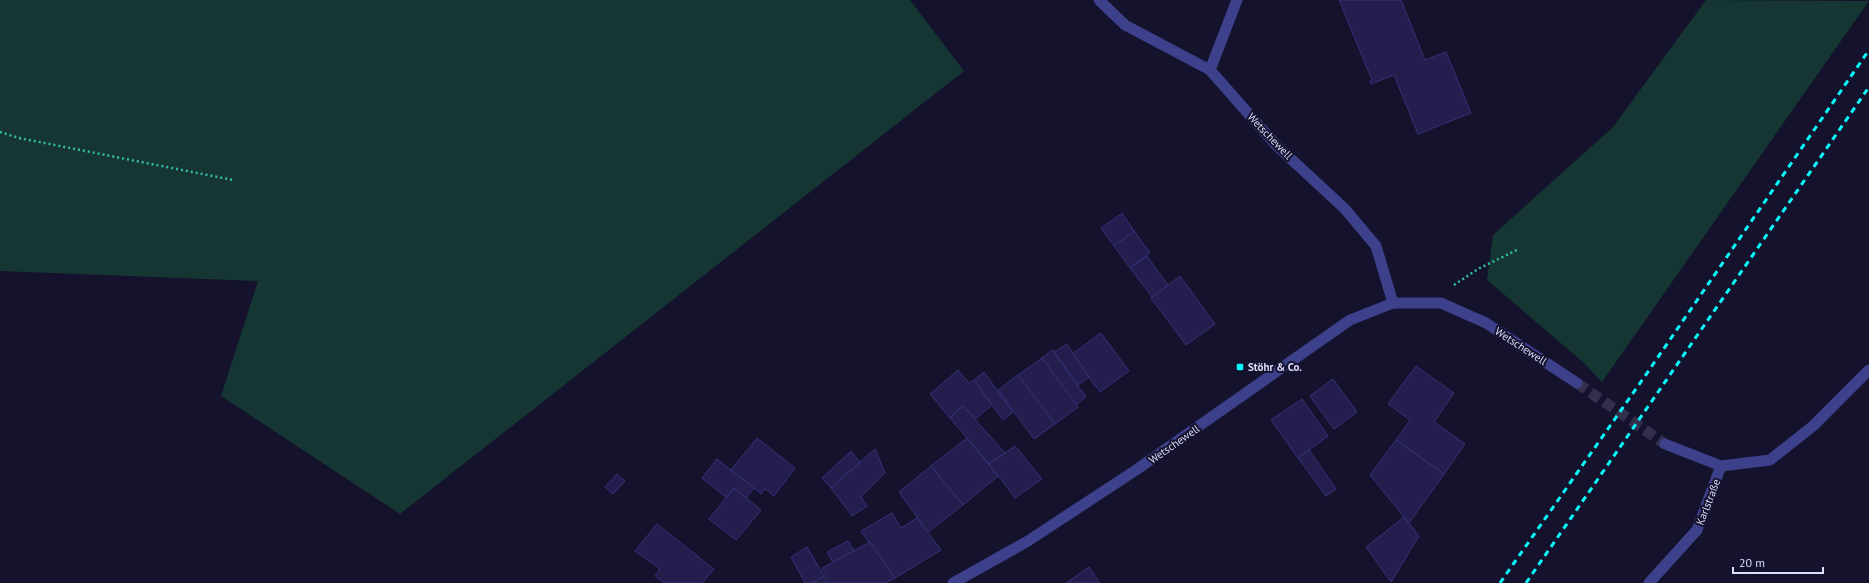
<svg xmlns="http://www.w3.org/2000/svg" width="1869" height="583" viewBox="0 0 1869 583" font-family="'PT Sans',sans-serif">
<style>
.green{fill:#153632}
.building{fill:#231e4d;stroke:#383079}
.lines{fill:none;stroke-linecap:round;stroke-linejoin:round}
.tertiary-tunnel{stroke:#32304c;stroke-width:11;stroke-dasharray:11 5.5;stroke-linecap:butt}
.path{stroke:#32bea9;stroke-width:2.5;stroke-dasharray:2 3;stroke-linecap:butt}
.service{stroke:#3d418b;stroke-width:11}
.minor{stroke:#3d418b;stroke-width:11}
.tertiary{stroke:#3d418b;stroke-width:11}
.rail{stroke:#0bfafd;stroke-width:3;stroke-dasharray:6 5;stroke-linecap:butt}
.poi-dot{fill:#0bfafd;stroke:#14122c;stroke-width:1.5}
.labels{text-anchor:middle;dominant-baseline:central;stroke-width:4;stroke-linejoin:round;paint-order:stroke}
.street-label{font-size:11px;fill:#deddff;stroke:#14122c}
.poi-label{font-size:11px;font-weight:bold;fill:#deddff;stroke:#14122c;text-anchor:start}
</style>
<rect width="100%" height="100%" fill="#14122c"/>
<!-- green -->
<g class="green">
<polygon points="0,0 910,0 964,71 400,514 221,396 258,281 0,271"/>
<polygon points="1706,0 1869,1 1602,382 1584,363 1487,280 1493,235 1613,127"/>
</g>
<!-- building -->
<g class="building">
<polygon points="1339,0 1401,0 1425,60 1446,52 1471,113 1418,134 1394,75 1371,84 1370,81 1372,80"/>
<polygon points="1122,213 1134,231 1114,246 1101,228"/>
<polygon points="1134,231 1150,253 1130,268 1114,246"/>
<polygon points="1147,256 1168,285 1152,297 1130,268"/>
<polygon points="1180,276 1215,324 1186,345 1151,298"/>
<polygon points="1101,333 1129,371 1100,392 1072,354"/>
<polygon points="1067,344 1089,377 1078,385 1054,352"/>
<polygon points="1052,350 1086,397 1076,405 1042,358"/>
<polygon points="1042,358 1078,407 1055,424 1018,375"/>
<polygon points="1416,366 1454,393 1434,422 1465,444 1444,474 1396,440 1410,420 1388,404"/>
<polygon points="958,370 969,383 974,380 992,405 975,419 963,406 950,418 930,394"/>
<polygon points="984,372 1013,412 1003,420 974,380"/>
<polygon points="1018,375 1055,424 1034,439 998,390"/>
<polygon points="1333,379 1357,412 1334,429 1310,396"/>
<polygon points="1302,399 1328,436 1298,458 1271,420"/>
<polygon points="963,406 1005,453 989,464 950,418"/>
<polygon points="757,438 795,468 774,496 765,489 761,494 731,470"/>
<polygon points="967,438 998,476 963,505 931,466"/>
<polygon points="1396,440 1444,474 1409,523 1370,475"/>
<polygon points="1015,446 1042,479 1015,498 989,464"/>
<polygon points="875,449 885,473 861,497 867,506 852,516 831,488"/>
<polygon points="1309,450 1336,489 1326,496 1298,458"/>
<polygon points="851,451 860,462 831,488 822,478"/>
<polygon points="717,459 754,488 746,498 734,488 726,497 702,478"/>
<polygon points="931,466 963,505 928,532 899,492"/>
<polygon points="617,474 625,481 613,494 605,487"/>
<polygon points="734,488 761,510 736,540 709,519"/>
<polygon points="892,513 901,528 917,518 941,550 895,578 861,531"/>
<polygon points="1404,517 1419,536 1391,582 1366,547"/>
<polygon points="657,524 714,569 702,583 664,583 655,576 660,569 635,551"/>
<polygon points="848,541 854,551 833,562 827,552"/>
<polygon points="870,542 895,578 885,583 830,583 822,568"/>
<polygon points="807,547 824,576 812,583 805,583 791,557"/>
<polygon points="1089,567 1100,583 1066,583"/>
<polygon points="824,576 828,583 812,583"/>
</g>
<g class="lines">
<!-- tertiary-tunnel -->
<polyline class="tertiary-tunnel" points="1577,383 1665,444"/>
<!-- path -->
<g class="path">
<polyline points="0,132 19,138 233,180"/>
<polyline points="1454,285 1478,269 1517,250"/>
</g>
<!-- service -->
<polyline class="service" points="1099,0 1125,25 1210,70"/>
<!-- minor -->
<g class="minor">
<polyline points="1237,0 1210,70 1277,146 1345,209 1376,246 1393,303"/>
<polyline points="1649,583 1697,530 1721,466"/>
</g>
<!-- tertiary -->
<g class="tertiary">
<polyline points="1665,444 1721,466 1770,460 1813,426 1869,370"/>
<polyline points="953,583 1028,541 1136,470 1350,320 1393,303 1441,303 1486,323 1577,383"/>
</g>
<!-- rail -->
<g class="rail">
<polyline points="1500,583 1645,376 1869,50"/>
<polyline points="1526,583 1869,87"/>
</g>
</g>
<!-- markers -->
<rect class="poi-dot" x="1236" y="363" width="8" height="8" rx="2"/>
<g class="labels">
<!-- street labels -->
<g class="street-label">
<text transform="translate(1270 136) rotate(46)">Wetschewell</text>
<text transform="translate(1521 346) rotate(33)">Wetschewell</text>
<text transform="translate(1174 444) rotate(-35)">Wetschewell</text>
<text transform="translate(1708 502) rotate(-69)">Karlstraße</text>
</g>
<!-- poi labels -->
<g class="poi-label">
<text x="1248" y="367">Stöhr &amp; Co.</text>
</g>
</g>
<!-- scale -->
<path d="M1733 567v6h90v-6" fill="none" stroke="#deddff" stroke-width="2"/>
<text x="1739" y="567" font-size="12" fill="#deddff" stroke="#14122c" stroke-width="3" paint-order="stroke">20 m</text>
</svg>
